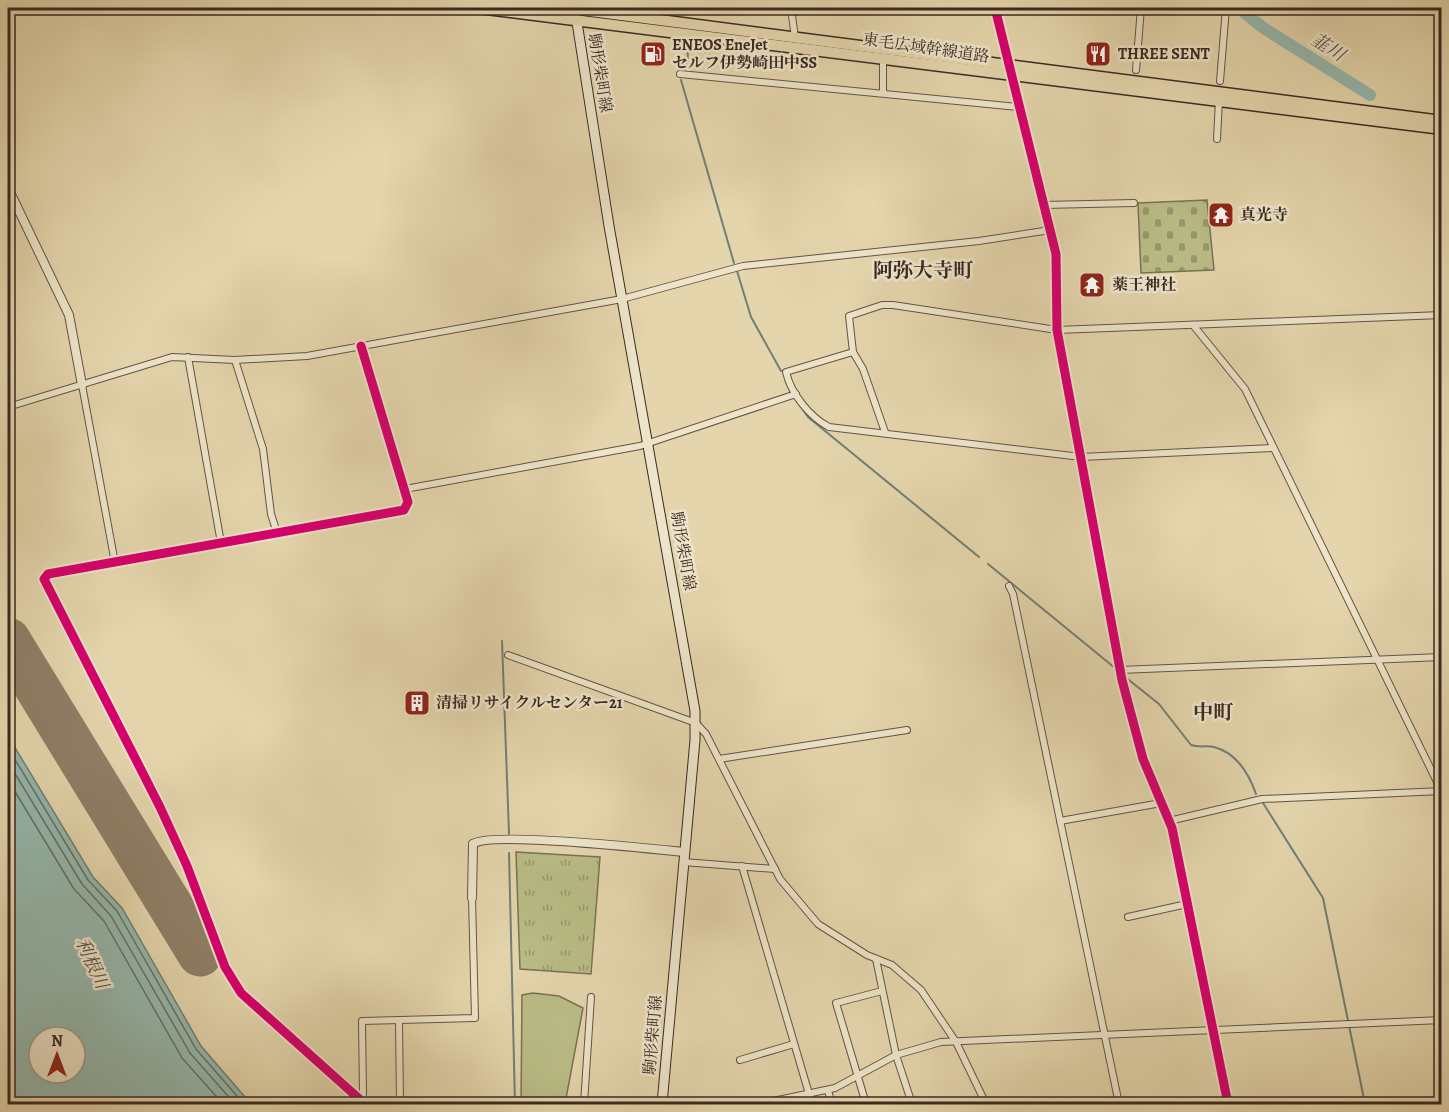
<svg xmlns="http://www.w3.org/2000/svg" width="1449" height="1112" viewBox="0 0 1449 1112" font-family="Alegreya,'Noto Serif JP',serif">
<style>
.grass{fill:#b9bc86;stroke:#7a7254;stroke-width:1.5}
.cemetery{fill:url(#cemetery-stones);stroke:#7a7254;stroke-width:1.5}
.park{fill:url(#park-tufts);stroke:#7a7254;stroke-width:1.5}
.water{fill:#95b8ad;stroke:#717f75;stroke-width:1.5;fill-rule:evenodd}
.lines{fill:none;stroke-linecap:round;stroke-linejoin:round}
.shore{stroke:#687068;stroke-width:1.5}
.stream{stroke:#717f75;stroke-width:2}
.river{stroke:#95b8ad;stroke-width:12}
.runway{stroke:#8f7f67;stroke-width:45}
.minor-casing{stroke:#645444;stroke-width:8}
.tertiary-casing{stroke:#645444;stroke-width:10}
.secondary-casing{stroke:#3a2922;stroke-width:11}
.trunk-casing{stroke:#3a2922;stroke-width:13}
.minor{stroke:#ede4c9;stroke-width:6}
.tertiary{stroke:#ede4c9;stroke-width:8}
.secondary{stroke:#ede4c9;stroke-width:9}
.trunk{stroke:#e4d5ac;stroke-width:10}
.cycleway-casing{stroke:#ede4c9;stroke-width:13}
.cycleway{stroke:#d6006c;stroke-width:9}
.labels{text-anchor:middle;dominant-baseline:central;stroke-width:5;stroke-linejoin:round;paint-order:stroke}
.poi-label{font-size:16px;font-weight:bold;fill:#3a2922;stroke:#ede4c9;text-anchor:start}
.street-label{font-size:16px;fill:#3a2922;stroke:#ede4c9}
.water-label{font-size:18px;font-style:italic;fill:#514d45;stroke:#ede4c9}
.quarter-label{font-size:20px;font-weight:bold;fill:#3a2922;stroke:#ede4c9}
</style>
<defs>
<pattern id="cemetery-stones" width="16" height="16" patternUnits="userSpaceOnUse" patternTransform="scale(1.5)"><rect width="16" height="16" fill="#b9bc86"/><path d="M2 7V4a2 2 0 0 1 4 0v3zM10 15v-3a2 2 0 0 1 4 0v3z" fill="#97996d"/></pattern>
<pattern id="park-tufts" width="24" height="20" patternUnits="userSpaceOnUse" patternTransform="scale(1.5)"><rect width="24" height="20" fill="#b9bc86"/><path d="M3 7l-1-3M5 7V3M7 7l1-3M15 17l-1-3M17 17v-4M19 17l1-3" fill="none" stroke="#97996d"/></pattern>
</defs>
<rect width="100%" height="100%" fill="#e4d5ac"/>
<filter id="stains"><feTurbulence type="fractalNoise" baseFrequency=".00333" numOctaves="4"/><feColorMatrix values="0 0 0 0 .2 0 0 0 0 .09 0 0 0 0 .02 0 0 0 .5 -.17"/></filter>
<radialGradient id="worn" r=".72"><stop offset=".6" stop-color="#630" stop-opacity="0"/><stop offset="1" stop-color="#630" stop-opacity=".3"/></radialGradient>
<!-- grass -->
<polygon class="grass" points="533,993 559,996 583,1008 565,1104 521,1103 522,995"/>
<!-- cemetery -->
<polygon class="cemetery" points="1207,200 1214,270 1141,273 1138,203"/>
<!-- park -->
<polygon class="park" points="516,852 600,857 591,974 520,969"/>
<!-- water -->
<path class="water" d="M8,736L93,877L122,908L201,1046L251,1104H8ZM39,1037H75V1073H39Z"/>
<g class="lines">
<!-- shore -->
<g class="shore">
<polyline points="8,748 88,880 117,911 196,1049 244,1104"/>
<polyline points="8,762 82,884 111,916 190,1053 235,1104"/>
<polyline points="8,780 74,889 104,921 182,1058 223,1104"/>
</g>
<!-- stream -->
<g class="stream">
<polyline points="683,69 688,60 687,43"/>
<polyline points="681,80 734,263"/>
<polyline points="737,271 751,317 781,371"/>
<polyline points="799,404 808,417 979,557"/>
<polyline points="988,564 1115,668"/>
<polyline points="502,641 509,834"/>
<path d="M1124,676L1159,704L1191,745C1199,748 1206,745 1214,747C1237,753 1249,774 1256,794"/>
<polyline points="1263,803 1323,898 1365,1104"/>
<polyline points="509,853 515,1104"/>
</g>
<!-- river -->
<polyline class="river" points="1239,8 1262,27 1370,95"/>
<!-- runway -->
<polyline class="runway" points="8,640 200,954"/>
<!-- minor casing -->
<g class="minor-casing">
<g id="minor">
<polyline points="791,8 795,38"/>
<polyline points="791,12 825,8"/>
<polyline points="1136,70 1141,8"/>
<polyline points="680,74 1018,107"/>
<polyline points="1220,81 1226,8"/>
<polyline points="883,92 883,57"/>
<polyline points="1217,139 1219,100"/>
<polyline points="1043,205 1134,203"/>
<polyline points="1193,325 1245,389 1442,792"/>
<polyline points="1057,330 1122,680 1143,759 1172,828 1228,1104"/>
<polyline points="361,346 408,502 404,510 48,574 44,579 160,807 187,866 225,967 241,993 365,1104"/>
<path d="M853,352L786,372C791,394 810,417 829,427L1081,457L1273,448"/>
<polyline points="188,357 221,543"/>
<polyline points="235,360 263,449 271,514 277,533"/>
<polyline points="82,385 115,563"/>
<polyline points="8,407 172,357 235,360 307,356 622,299 743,266 979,241 1050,230"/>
<polyline points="885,432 863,369 853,352 849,316 882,305 893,305 1057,330 1442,315"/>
<polyline points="405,489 640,446 796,394"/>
<polyline points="1009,586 1013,594 1119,1104"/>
<polyline points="508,655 696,723 706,734 780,879 818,924 867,955 892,965 921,990 956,1042 986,1104"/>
<polyline points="1120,670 1442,657"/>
<polyline points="719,759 907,730"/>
<polyline points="1060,821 1161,803"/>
<polyline points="1169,821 1262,799 1442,791"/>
<polyline points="683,862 775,869"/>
<polyline points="742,866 812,1104"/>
<polyline points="1128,917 1187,904"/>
<polyline points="876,959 896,1055 912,1104"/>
<polyline points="399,1021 400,1104"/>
<polyline points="740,1060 794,1044"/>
<polyline points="828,1091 832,1104"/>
<polyline points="361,1100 363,1095 362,1021 475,1018 472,898"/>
<polyline points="584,1104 591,997"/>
<polyline points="759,1104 835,1088 896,1055 941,1042 1442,1020"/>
<polyline points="866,1104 836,1003 882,991"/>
</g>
</g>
<!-- tertiary casing -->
<g class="tertiary-casing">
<g id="tertiary">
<polyline points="995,8 1056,254 1057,330"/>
<polyline points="8,188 69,315 82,385"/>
<path d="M473,844C488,831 654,849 684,852"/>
<polyline points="472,898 473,844"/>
</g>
</g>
<!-- secondary casing -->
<g class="secondary-casing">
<polyline id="secondary" points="576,16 609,226 695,711 695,740 662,1104"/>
</g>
<!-- trunk casing -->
<g class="trunk-casing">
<g id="trunk">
<polyline points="478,8 1442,129"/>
<polyline points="567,8 1442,121"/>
</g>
</g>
<!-- minor -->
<use href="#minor" class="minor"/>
<!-- tertiary -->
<use href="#tertiary" class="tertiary"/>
<!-- secondary -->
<use href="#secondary" class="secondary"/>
<!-- trunk -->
<use href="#trunk" class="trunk"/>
<!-- cycleway casing -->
<g class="cycleway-casing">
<g id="cycleway">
<polyline points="995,8 1056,254 1057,330 1122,680 1143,759 1172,828 1228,1104"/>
<polyline points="361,346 408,502 404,510 48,574 44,579 160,807 187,866 225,967 241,993 365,1104"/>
</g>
</g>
<!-- cycleway -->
<use href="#cycleway" class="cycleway"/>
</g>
<!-- icons -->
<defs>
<g id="fuel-square" transform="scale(1.35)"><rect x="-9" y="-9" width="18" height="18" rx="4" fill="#8f2418" stroke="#ede4c9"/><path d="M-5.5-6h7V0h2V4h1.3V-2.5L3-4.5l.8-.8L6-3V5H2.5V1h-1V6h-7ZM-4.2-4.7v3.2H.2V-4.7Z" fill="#fff"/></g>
<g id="restaurant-square" transform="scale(1.35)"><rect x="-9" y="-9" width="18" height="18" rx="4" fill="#8f2418" stroke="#ede4c9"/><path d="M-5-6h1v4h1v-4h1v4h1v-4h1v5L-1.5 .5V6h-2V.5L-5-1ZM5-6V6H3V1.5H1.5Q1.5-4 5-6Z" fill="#fff"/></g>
<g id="temple-square" transform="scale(1.35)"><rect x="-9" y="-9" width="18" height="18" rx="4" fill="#8f2418" stroke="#ede4c9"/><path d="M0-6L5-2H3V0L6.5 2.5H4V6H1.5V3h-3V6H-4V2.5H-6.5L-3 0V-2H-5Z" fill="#fff"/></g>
<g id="building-square" transform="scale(1.35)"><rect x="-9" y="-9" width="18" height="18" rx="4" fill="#8f2418" stroke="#ede4c9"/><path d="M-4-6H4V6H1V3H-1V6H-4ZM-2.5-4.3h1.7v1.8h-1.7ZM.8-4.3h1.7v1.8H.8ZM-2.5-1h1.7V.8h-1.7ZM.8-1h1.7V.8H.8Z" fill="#fff"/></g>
</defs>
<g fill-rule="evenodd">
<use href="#fuel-square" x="653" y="54"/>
<use href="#restaurant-square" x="1098" y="54"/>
<use href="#temple-square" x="1221" y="215"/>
<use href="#temple-square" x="1092" y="285"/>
<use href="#building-square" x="417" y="703"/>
</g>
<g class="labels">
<!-- poi labels -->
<g class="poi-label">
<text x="672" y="45">ENEOS EneJet<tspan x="672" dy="18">セルフ伊勢崎田中SS</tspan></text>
<text x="1118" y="54">THREE SENT</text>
<text x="1240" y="215">真光寺</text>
<text x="1112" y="285">薬王神社</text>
<text x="436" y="703">清掃リサイクルセンター21</text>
</g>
<!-- street labels -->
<g class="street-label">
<text transform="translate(926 48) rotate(8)">東毛広域幹線道路</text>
<text transform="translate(600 73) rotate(81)">駒形柴町線</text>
<text transform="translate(683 551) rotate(80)">駒形柴町線</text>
<text transform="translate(653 1035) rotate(-85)">駒形柴町線</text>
</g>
<!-- water labels -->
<g class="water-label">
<text transform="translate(1328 47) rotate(32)">韮川</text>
<text transform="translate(92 963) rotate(65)">利根川</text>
</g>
<!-- quarter labels -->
<g class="quarter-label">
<text x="923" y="270">阿弥大寺町</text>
<text x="1213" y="712">中町</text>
</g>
</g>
<!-- margin -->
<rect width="1449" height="1112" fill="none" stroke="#e4d5ac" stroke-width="30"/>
<rect x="9" y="9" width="1431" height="1094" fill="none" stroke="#3a2922" stroke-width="3"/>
<rect x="15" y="15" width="1419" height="1082" fill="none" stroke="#3a2922" stroke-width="1.5"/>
<!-- north arrow -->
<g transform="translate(57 1055)"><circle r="28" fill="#ede4c9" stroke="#a59986" stroke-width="1.5"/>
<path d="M0-4.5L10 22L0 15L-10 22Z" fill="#8f2418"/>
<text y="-9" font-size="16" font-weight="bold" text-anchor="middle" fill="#3a2922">N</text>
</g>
<rect width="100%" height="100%" filter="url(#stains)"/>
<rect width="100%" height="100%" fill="url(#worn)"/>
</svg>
